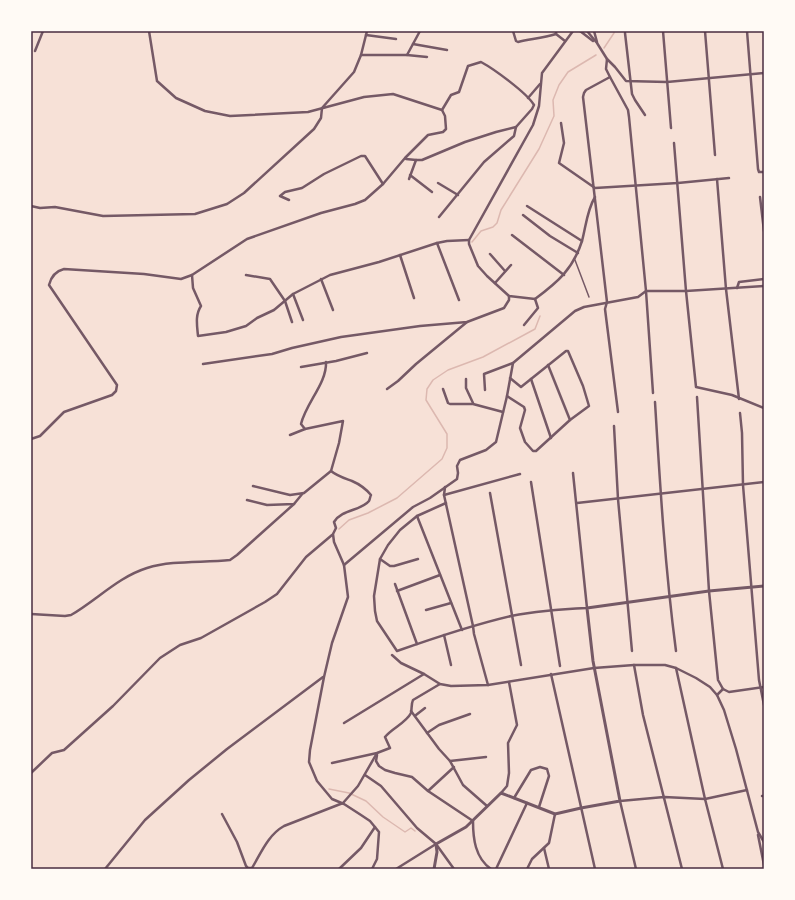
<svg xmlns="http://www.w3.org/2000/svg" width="795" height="900" viewBox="0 0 795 900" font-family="'Exo 2',sans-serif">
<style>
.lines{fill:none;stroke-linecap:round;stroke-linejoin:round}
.stream{stroke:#dcb8b0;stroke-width:1.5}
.pedestrian{stroke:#755966;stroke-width:1.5}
.minor{stroke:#755966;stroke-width:2.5}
.tertiary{stroke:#755966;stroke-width:3}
.neatline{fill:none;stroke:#4a2c40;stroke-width:1.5}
</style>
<rect width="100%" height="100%" fill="#f7e1d7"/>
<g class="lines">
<!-- stream -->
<g class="stream">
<polyline points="604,48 614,33 614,31"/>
<polyline points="472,242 481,231 493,227 497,223 501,210 539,149 554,116 553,100 559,85 568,72 596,55"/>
<polyline points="339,529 349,520 368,513 397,498 442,459 447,448 447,434 426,400 427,389 433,380 448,370 483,357 535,329 540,316"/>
<polyline points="329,789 349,793 366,801 383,817 405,832 411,828 415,831"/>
</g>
<!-- pedestrian -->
<polyline class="pedestrian" points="575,260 589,297"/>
<!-- minor -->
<g class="minor">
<polyline points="149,31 157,81 176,98 205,111 230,116 308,112 364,97 393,94 442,110 445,116 446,129 443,132 428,135 405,158 383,184 365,156 361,156 324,174 302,188 285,192 280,196 289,200"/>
<path d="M513,31L516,41L518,42C531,39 543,38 556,34"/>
<polyline points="556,31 556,34 565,41"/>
<polyline points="580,31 593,41"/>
<polyline points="587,31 597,43 607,59 615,67 626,81 667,82 764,73"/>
<polyline points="594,31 597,42"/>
<polyline points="663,31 671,128"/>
<polyline points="705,31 715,155"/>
<polyline points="747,31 758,169 759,172 764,172"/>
<polyline points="625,33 632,94 635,100 645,115"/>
<polyline points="366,35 396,39"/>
<polyline points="413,44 447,50"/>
<polyline points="35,51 43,31"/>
<polyline points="361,55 407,55 427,57"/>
<polyline points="407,55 420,31"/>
<polyline points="607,59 606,69 610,77 628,110 629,117 646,291 653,393"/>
<polyline points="610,77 586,90 584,93 583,97 607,302 605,309 618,412"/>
<polyline points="528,98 540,84"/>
<polyline points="561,123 564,143 559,163 595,188 678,183 729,178"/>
<polyline points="674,143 686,291 696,387 732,395 764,408"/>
<path d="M406,159L416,160H422L465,142L496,132L516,127L532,109L534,105C527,93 494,69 481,62L468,66L459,92L451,95L442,110"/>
<polyline points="410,175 432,192"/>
<polyline points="409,179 416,160"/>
<polyline points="717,179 726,289 739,399"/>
<polyline points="438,183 458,195"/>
<polyline points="760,197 764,231"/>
<polyline points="31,206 40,208 55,207 103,216 195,214 227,204 244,193 314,129 321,118 322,108 354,72 361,55 367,31"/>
<polyline points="527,206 582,241"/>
<polyline points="523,215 550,236 578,253"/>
<polyline points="439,217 484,162 514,136 516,127"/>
<polyline points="512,235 564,275"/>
<polyline points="437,243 459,300"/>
<polyline points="490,254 505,271"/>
<polyline points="400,255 414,298"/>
<path d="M192,275L193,288L201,306C195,315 197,325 198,336L226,332L246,326L257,318L274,310L293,294L330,275L379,262L437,243L447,241L469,240"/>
<polyline points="246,275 270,279 285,301 292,322"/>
<polyline points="321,279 333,310"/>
<polyline points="495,283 511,265"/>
<polyline points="737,288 739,282 764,279"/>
<polyline points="293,294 303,320"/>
<polyline points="535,299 509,296 487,276 478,266 469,244 469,240 533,125 539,106 542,73 573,31"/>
<path d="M535,299C558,282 573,269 582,241C586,226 587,210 595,197"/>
<polyline points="524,325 538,308 535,299"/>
<polyline points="203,364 272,354 292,348 341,337 420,326 467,322 504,308 509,300 509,296"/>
<polyline points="548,365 570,420"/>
<polyline points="301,367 336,361 367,353"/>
<polyline points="466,379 466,388 473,403"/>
<polyline points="531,379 551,438"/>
<polyline points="387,389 398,381 416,364 467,322"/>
<polyline points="443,389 448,403 450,404 473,404 503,412"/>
<polyline points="485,390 484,374 513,363 575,311 584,307 638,297 646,291 686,291 764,286"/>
<polyline points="507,396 524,407 525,410 520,428 525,442 533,451 536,451 570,420 589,406 583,386 568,351 566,351 521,387 510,378"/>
<polyline points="697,397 709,591 718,680 723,689"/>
<path d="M655,402C660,485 665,568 676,651"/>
<polyline points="740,413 742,433 743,485 759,680 764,705"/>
<polyline points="614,426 618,499 632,651"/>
<path d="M305,429L301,424C306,403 327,383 326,362"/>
<path d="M290,435L305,429L343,421L339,443L331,471C337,476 344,478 352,481C359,484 366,489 371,495C370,497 370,499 369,501C361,511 342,509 334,522L336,528L333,534L334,542L344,565L348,597L332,643L324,677L310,750L309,762L317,781L332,799L344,804L361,815L370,821L379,832L377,859L372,869"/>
<path d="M31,439L40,436L64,412L112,395L116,391L117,385L49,285C51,277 56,271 64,269L144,274L181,279L192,275L247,239L321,213L355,204L365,200L383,184"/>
<polyline points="531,482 560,666"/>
<polyline points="253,486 290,495 304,493 331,471"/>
<polyline points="445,487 444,495 473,626 474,634 488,685"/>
<polyline points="490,493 521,665"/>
<polyline points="444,495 520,474"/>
<polyline points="247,500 267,505 294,504 303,493"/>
<path d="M446,503L417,516L400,530L388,545L380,559L374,596L375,611L377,621L397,651C434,638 472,625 511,616C536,611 562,609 587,608L573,473"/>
<polyline points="577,503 764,482"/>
<polyline points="417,516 462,630"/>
<polyline points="380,559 390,566 394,566 418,559"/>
<polyline points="344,565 413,507 430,498 457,479 458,473 457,466 460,460 486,450 496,442 507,396 513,363"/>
<polyline points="395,584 417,644"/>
<polyline points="397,591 440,575"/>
<polyline points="426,610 451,603"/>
<path d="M31,614L65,616L71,615C97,600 118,577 147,568C173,560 203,563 230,560L237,555L294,504"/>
<polyline points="444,635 451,665"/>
<polyline points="392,655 401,663 424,674 440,684 451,686 488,685 594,668 634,665 665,665 676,668 696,678 710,687 717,695 724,710 736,749 758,832 764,842"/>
<polyline points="634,665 643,715 682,869"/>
<polyline points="676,668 705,799 723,869"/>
<polyline points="551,674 595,869"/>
<polyline points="723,689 729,692 764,687"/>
<polyline points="717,695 723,689"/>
<polyline points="411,711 439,749 450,761 463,785 487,806"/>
<polyline points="416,715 425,708"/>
<polyline points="344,723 424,674"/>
<polyline points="427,733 439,725 470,714"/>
<path d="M377,755L376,761L379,766L385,770L395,773L412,777L428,791L473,821C473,838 475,858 491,869"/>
<polyline points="450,761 486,757"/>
<path d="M332,763L377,753L390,748L385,737C392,728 406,723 411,713C412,709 411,704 413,700L440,684"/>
<polyline points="31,773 52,753 64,750 113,706 160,658 180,645 201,638 265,602 277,594 306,557 332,535"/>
<polyline points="365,775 381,786 417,828 436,844 454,869"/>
<polyline points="428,791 454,767"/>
<polyline points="501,793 507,786 509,773 508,743 517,725 509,682"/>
<polyline points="762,796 764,796"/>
<polyline points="514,798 531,770 540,767 547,769 549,776 539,807"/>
<path d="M222,814L237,842L246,866L248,868H252C261,853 268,835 284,826L343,803L358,786L377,753"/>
<polyline points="758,835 764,865"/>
<polyline points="544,848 549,869"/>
<polyline points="105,869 145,820 189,780 227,749 323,677"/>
<polyline points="339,869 361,848 375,827"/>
<polyline points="396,869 436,844"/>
<polyline points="496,869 527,803"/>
<polyline points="527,869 532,859 549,843 555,814"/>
<polyline points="636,869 620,801 664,797 705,799 747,790"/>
</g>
<!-- tertiary -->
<polyline class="tertiary" points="434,869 437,852 436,844 466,827 501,793 555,814 581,808 620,801 593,661 587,608 709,591 764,586"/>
</g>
<!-- border -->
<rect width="795" height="900" fill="none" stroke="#fffaf5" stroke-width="64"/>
<rect x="32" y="32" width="731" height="836" class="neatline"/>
</svg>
